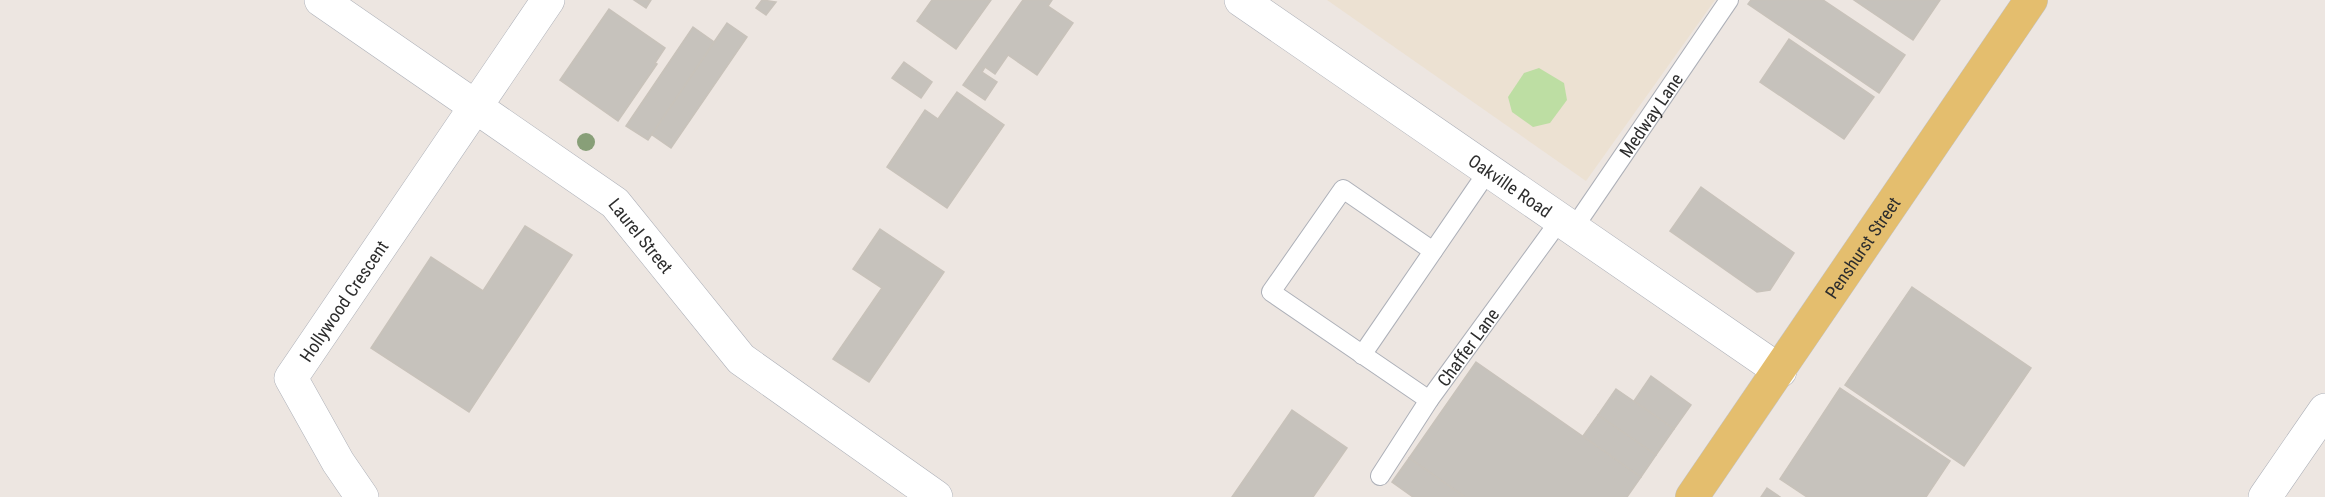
<svg xmlns="http://www.w3.org/2000/svg" width="2325" height="497" viewBox="0 0 2325 497" font-family="'Roboto Condensed',sans-serif">
<style>
.education{fill:#ece1d2}
.green{fill:#bddea3}
.building{fill:#c6c2bc;stroke:#c8c2ba;stroke-width:1.5}
.lines{fill:none;stroke-linecap:round;stroke-linejoin:round}
.service-casing{stroke:#adb0b8;stroke-width:20}
.minor-casing{stroke:#adb0b8;stroke-width:34}
.primary-casing{stroke:#c4c4c4;stroke-width:34}
.service{stroke:#fff;stroke-width:18}
.minor{stroke:#fff;stroke-width:33}
.primary{stroke:#e4be6e;stroke-width:33}
.tree{fill:#889f78}
.labels{text-anchor:middle;dominant-baseline:central;stroke-width:6;stroke-linejoin:round;paint-order:stroke}
.street-label{font-size:18px;fill:#2d2d2d;stroke:#fff}
</style>
<rect width="100%" height="100%" fill="#ede6e1"/>
<!-- education -->
<polygon class="education" points="1327,0 1715,0 1586,181"/>
<!-- green -->
<polygon class="green" points="1539,68 1564,83 1567,100 1550,123 1533,127 1512,112 1508,97 1524,73"/>
<!-- building -->
<g class="building">
<polygon points="634,0 651,0 646,8"/>
<polygon points="762,0 776,2 766,15 756,8"/>
<polygon points="932,0 991,0 956,49 917,21"/>
<polygon points="1023,0 1052,0 1048,6 1073,23 1037,75 1008,55 995,74 985,67 982,72 997,82 985,100 963,85"/>
<polygon points="1751,0 1823,0 1905,55 1879,93 1748,4"/>
<polygon points="1854,0 1940,0 1913,40"/>
<polygon points="609,9 665,48 655,63 657,64 618,121 560,80"/>
<polygon points="727,23 747,37 671,148 651,134"/>
<polygon points="693,27 714,42 648,140 626,126"/>
<polygon points="1789,39 1874,97 1844,139 1760,82"/>
<polygon points="904,62 932,82 921,98 892,78"/>
<polygon points="957,92 1004,125 947,208 887,167 925,110 938,119"/>
<polygon points="1701,187 1794,253 1770,290 1757,292 1670,231"/>
<polygon points="525,226 572,255 469,412 371,348 431,257 483,291"/>
<polygon points="880,229 944,272 869,382 833,359 882,288 853,269"/>
<polygon points="1912,287 2031,368 1964,466 1845,385"/>
<polygon points="1476,362 1641,477 1627,497 1465,497 1409,458"/>
<polygon points="1651,376 1691,405 1674,429 1634,401"/>
<polygon points="1840,388 1950,461 1926,497 1807,497 1780,479"/>
<polygon points="1616,389 1674,429 1656,455 1598,415"/>
<polygon points="1292,410 1347,448 1313,497 1232,497"/>
<polygon points="1598,415 1656,455 1641,477 1583,436"/>
<polygon points="1409,458 1465,497 1413,497 1392,482"/>
<polygon points="1767,488 1780,497 1761,497"/>
</g>
<g class="lines">
<!-- service casing -->
<g class="service-casing">
<g id="service">
<path id="s1" d="M1573,229L1729,0"/>
<polyline points="1362,355 1488,171"/>
<polyline points="1429,400 1271,292 1343,189 1433,251"/>
<path id="s2" d="M1380,476L1429,400L1560,220"/>
</g>
</g>
<!-- minor casing -->
<g class="minor-casing">
<g id="minor">
<path id="s3" d="M321,0L615,203L741,359L936,497"/>
<path id="s4" d="M1241,0L1780,371"/>
<path id="s5" d="M362,497L338,462L291,378L548,0"/>
<polyline points="2265,497 2325,410"/>
</g>
</g>
<!-- primary casing -->
<g class="primary-casing">
<g id="primary">
<path id="s6" d="M1692,497L2031,0"/>
</g>
</g>
<!-- service -->
<use href="#service" class="service"/>
<!-- minor -->
<use href="#minor" class="minor"/>
<!-- primary -->
<use href="#primary" class="primary"/>
</g>
<!-- trees -->
<circle class="tree" cx="586" cy="142" r="9"/>
<g class="labels">
<!-- street labels -->
<g class="street-label">
<text stroke="none"><textPath href="#s1" startOffset="138">Medway Lane</textPath></text>
<text stroke="none"><textPath href="#s4" startOffset="327">Oakville Road</textPath></text>
<text stroke="none"><textPath href="#s3" startOffset="399">Laurel Street</textPath></text>
<text stroke="none"><textPath href="#s6" startOffset="302">Penshurst Street</textPath></text>
<text stroke="none"><textPath href="#s5" startOffset="232">Hollywood Crescent</textPath></text>
<text stroke="none"><textPath href="#s2" startOffset="156">Chaffer Lane</textPath></text>
</g>
</g>
</svg>
